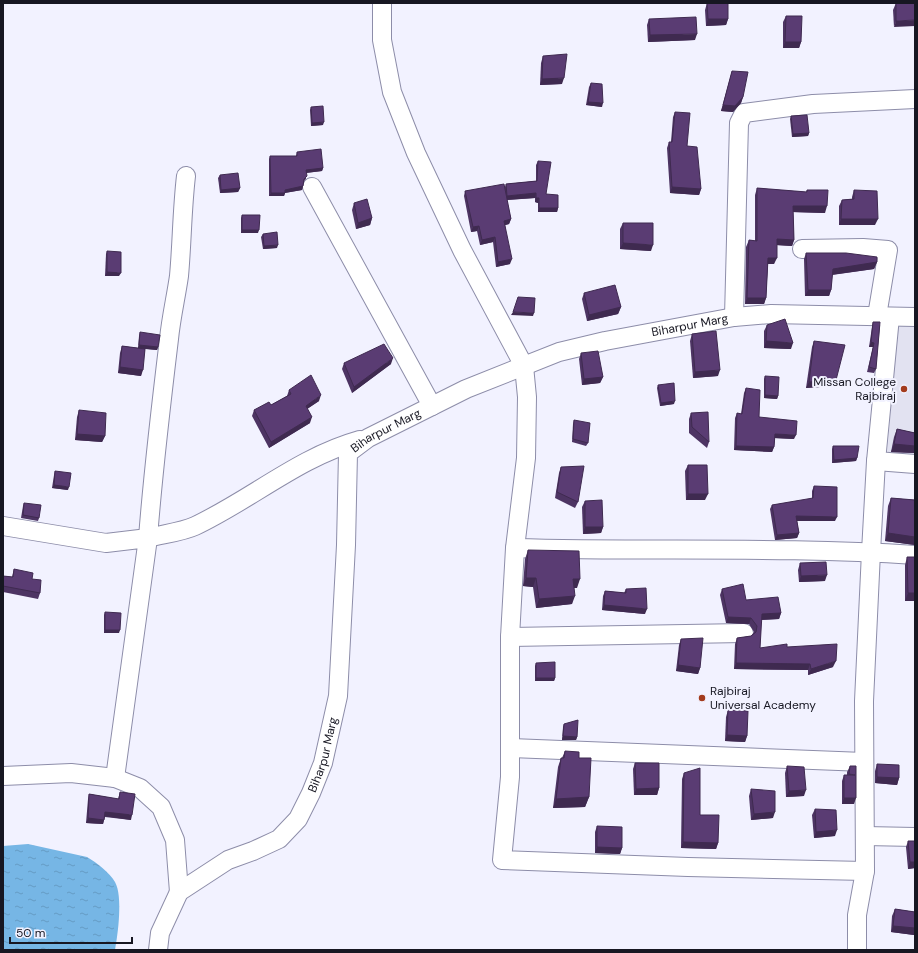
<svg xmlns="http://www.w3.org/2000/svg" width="918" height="953" viewBox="0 0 918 953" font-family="'DM Sans',sans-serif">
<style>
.built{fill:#e2e2f1}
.water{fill:url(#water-ripples)}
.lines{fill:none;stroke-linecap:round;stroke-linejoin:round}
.street-casing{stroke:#8d8da9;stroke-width:20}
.street{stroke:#fff;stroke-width:18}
.wall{fill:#4d3463}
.shaded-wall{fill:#3f2a50}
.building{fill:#5a3c73;stroke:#3f2a50}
.poi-dot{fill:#a33b1d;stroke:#f2f2ff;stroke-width:1.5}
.labels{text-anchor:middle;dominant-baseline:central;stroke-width:4;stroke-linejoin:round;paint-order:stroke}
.street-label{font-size:12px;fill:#171722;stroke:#f2f2ff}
.poi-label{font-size:12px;fill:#171722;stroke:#f2f2ff;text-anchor:end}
</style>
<defs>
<pattern id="water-ripples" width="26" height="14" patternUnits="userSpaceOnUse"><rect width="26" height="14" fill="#76b6e5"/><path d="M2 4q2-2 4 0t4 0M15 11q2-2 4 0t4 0" fill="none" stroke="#659cc4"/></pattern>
</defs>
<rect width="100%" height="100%" fill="#f2f2ff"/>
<!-- built -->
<polygon class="built" points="898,320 915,321 915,459 887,456"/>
<!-- water -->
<path class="water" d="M28,844L87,857C96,862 110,873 115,882C123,896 118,934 115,950H3V846Z"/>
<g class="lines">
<!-- street casing -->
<g class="street-casing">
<g id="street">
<polyline points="382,3 382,40 392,92 416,153 462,250 524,366 527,397 526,458 515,548 510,637 510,777 502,860 688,867 865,871"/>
<path d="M186,176C182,210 182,243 179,276C176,297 171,318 169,339C161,405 153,471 148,538C163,534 182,532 195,526C252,499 299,457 360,440"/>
<polyline points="312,187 432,406"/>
<polyline points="802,249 863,248 888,250 877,316"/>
<polyline points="734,317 739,123 744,113 813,104 915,99"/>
<polyline points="876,461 915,464"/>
<polyline points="3,526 106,543 148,538 115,778"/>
<path d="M515,548C648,552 782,546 915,555"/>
<polyline points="510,637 744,633"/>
<polyline points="511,748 864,762"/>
<polyline points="3,776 71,773 115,778 140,788 161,807 175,840 179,892"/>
<polyline points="865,836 915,837"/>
<path id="s1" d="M158,950L160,933L179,892L228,860L253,851L279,839L298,819L311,793L323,763L338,696L346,545L348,453L368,438L466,389L559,352L605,341L734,317L771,314L915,317"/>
<polyline points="857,950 857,915 865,871 864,701 871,552 876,461 890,317"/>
</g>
</g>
<!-- street -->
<use href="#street" class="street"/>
</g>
<!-- wall -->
<g class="wall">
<polygon points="707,3 728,19 726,25 706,26 705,10"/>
<polygon points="896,3 904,3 894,27 893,10"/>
<polygon points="786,16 801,42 799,48 783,48 783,22"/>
<polygon points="649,19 695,40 648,42 647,25"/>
<polygon points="543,56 562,84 540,85 541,63"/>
<polygon points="732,71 743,97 741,103 733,112 721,111"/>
<polygon points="591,83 602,107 586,105 589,87"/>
<polygon points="311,107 323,125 311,126 310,110"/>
<polygon points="675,112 687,146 701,189 699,195 670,193 667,148 669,142 671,142 673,117"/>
<polygon points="791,116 809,133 808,136 792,137 790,119"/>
<polygon points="297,152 323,168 322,171 306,173 306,179 304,181 303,186 302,190 285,193 284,196 269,196 269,159 270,156 296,156"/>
<polygon points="538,161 546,194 558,208 557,212 538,212 538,203 535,202 535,198 507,200 511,219 509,224 505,225 510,264 496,267 493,242 480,245 477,231 471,232 464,196 465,191 505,187 506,184 536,181 536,165"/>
<polygon points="220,175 240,188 238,192 220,193 218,178"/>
<polygon points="757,188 806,192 807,190 825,213 793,212 794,240 792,246 777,245 774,264 768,264 766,298 764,304 745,304 746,247 749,240 755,241 755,195"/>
<polygon points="854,190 875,225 839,225 839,206 842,200 852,199 852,197"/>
<polygon points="354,203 372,218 370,225 356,229 352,210"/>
<polygon points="242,215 258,233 241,233 241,218"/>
<polygon points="623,223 651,251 620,249 620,229"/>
<polygon points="263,234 277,248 263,249 261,237"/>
<polygon points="107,251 119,276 105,276 106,254"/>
<polygon points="806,253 877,262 874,269 832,275 831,290 829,296 805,296 804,259"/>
<polygon points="584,293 621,307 618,314 587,321 582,299"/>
<polygon points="873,322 876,369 874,373 867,372 873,347 869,347 872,327"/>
<polygon points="767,325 791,349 764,348 764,331"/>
<polygon points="140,332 158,347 157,350 145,349 141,376 118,373 120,353 122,346 138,348 139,336"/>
<polygon points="692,334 718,376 693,378 690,341"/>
<polygon points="814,341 834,386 806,388 812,347"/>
<polygon points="581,353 603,377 600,383 582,385 579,359"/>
<polygon points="344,363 391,364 352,393 342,369"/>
<polygon points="765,376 778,396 777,399 764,398 764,379"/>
<polygon points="658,385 674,404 660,406 657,388"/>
<polygon points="746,388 759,417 794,439 775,438 774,447 772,452 734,450 735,418 737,413 741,414 744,393"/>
<polygon points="289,390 319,401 307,409 310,423 269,448 252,416 254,410 271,405 287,396"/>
<polygon points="79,410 105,436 102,442 75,440 77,417"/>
<polygon points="691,413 709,442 707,448 689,433 689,419"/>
<polygon points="574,420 588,443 586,446 572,442 573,424"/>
<polygon points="897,429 915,433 915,453 891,452 894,437"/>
<polygon points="833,446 857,458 856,461 832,463 832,449"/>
<polygon points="688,465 705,500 686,500 685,471"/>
<polygon points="561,467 578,502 575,508 555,498 559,473"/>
<polygon points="55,471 68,490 52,488 54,475"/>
<polygon points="814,486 835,521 797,521 799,533 797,538 775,540 770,509 772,505 812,499 812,491"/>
<polygon points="891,498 915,500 915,545 885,541 888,506"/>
<polygon points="585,501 603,527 601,533 583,534 582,507"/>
<polygon points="24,503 39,518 38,521 21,518 23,506"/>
<polygon points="528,550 577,588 574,588 572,604 536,608 533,587 523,586 525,559"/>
<polygon points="907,557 915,557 915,601 905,601 905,565"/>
<polygon points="800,563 825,581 799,582 798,570"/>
<polygon points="14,569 32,579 40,593 38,599 3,592 3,576 12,577"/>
<polygon points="626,589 645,614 602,610 603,596 605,591 624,593"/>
<polygon points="722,589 746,600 781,613 779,619 761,620 760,648 787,647 833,667 808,675 808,670 734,669 735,644 737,638 751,636 754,632 749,624 726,623 720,595"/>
<polygon points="105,612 119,633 104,633 104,615"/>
<polygon points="681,639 700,668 698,674 676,671 679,645"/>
<polygon points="536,663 555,678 554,681 535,681 535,666"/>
<polygon points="728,710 747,736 745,742 725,741 726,717"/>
<polygon points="564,724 577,737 576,740 562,740 563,727"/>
<polygon points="565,751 579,758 589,797 585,807 553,808 558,767 561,758 562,758"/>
<polygon points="635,763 659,788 657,795 634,795 633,769"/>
<polygon points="877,764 899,778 897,785 875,783 875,771"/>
<polygon points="787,766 804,796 786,797 785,773"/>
<polygon points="850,766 854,804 842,804 842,781 844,775 847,775 847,772"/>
<polygon points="684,773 700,815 718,843 716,849 681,848 682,779"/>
<polygon points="751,789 773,818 751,820 749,796"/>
<polygon points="120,792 131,820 105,817 104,820 103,824 86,823 88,799 89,794 118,799"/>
<polygon points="815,809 835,836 814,838 812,815"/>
<polygon points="597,826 622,848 620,854 595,853 595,832"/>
<polygon points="908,841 915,841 915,868 908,869 906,847"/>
<polygon points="895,909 915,912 915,930 914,935 891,932 892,916"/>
</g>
<!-- shaded-wall -->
<g class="shaded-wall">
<polygon points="708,19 728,19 726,25 706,26"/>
<polygon points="915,20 915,26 894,27 896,21"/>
<polygon points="697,34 695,40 648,42 650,35"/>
<polygon points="785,42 801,42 799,48 783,48"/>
<polygon points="564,78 562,84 540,85 542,79"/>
<polygon points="743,97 741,103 733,112 721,111 723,105"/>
<polygon points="588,102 603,103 602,107 586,105"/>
<polygon points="324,122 323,125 311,126 312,123"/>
<polygon points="809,133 808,136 792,137 793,134"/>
<polygon points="323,168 322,171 305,173 306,170"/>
<polygon points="303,186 302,190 284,193 285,190"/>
<polygon points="672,187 701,189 699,195 670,193"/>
<polygon points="240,188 238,192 220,193 221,190"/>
<polygon points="271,193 285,193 284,196 269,196"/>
<polygon points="536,193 535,198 505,200 507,196"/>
<polygon points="536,198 539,198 538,203 535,202"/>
<polygon points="793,206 827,206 825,213 791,212"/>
<polygon points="539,208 558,208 557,212 538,212"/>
<polygon points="372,218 370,225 356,229 358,223"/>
<polygon points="511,219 509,224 502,226 504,221"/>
<polygon points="841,219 878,219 875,225 839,225"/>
<polygon points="479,226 477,231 471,232 473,227"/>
<polygon points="242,230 259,230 258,233 241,233"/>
<polygon points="495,237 493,242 480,245 482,240"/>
<polygon points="777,239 794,240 792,246 775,245"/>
<polygon points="623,243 653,245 651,251 620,249"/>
<polygon points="278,245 277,248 263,249 264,246"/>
<polygon points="768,258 777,258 774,264 766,264"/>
<polygon points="512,259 510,264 496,267 498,262"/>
<polygon points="877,262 874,269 830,275 833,269"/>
<polygon points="107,272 121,273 119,276 105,276"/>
<polygon points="808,290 831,290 829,296 805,296"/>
<polygon points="747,298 766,298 764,304 745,304"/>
<polygon points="621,307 618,314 587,321 589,315"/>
<polygon points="513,312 534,313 533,316 511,315"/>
<polygon points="766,341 793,343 791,349 764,348"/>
<polygon points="871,342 874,343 873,347 869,347"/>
<polygon points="139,345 158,347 157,350 138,348"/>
<polygon points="393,358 391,364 352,393 354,387"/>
<polygon points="120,367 143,370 141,376 118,373"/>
<polygon points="720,370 718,376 693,378 695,372"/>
<polygon points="603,377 600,383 582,385 584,379"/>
<polygon points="836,380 834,386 806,388 809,382"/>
<polygon points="321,395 319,401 304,411 306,406"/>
<polygon points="765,395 778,396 777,399 764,398"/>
<polygon points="675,401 674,404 660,406 661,403"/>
<polygon points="312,417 310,423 269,448 271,442"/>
<polygon points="77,434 105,436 102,442 75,440"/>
<polygon points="775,434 796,435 794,439 773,438"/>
<polygon points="894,444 915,446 915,453 891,452"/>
<polygon points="736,446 774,447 772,452 734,450"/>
<polygon points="857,458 856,461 832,463 834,460"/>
<polygon points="54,485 69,487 68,490 52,488"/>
<polygon points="688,494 708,494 705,500 686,500"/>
<polygon points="796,516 837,517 835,521 795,521"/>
<polygon points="585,527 603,527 601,533 583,534"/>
<polygon points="799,533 797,538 775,540 777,535"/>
<polygon points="888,533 915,537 915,545 885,541"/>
<polygon points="827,575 825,581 799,582 801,576"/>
<polygon points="526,578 536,578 533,587 523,586"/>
<polygon points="573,579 580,579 577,588 570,588"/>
<polygon points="908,593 915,593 915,601 905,601"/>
<polygon points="575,596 572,604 536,608 539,599"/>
<polygon points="604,605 647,609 645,614 602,610"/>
<polygon points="781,613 779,619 759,620 762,614"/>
<polygon points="728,617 751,618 749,624 726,623"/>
<polygon points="105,630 120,630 119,633 104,633"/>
<polygon points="836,661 833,667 808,675 811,669"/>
<polygon points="736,663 810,664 808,670 734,669"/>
<polygon points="678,665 700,668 698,674 676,671"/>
<polygon points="536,678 555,678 554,681 535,681"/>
<polygon points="727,735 747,736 745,742 725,741"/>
<polygon points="563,736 577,737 576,740 562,740"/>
<polygon points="877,777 899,778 897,785 875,783"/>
<polygon points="659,788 657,795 634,795 636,789"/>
<polygon points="806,790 804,796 786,797 789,791"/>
<polygon points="589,797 585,807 553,808 556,799"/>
<polygon points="844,798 856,798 854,804 842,804"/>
<polygon points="105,812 132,815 131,820 103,816"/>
<polygon points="775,812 773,818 751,820 754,814"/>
<polygon points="88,818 104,820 103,824 86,823"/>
<polygon points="837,830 835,836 814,838 816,832"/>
<polygon points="683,842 718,843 716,849 681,848"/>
<polygon points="597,847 622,848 620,854 595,853"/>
<polygon points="910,862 915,862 915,868 908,869"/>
<polygon points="893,926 915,928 915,930 914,935 891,932"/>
</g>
<!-- building -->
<g class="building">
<polygon points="707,3 728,3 728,19 708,19"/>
<polygon points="896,3 915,3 915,20 896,21"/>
<polygon points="786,16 802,16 801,42 785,42"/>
<polygon points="696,17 697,34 650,35 649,19"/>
<polygon points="567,54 564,78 542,79 543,56"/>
<polygon points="732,71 748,72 743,97 735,106 723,105"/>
<polygon points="591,83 602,84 603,103 588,102"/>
<polygon points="323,106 324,122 312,123 311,107"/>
<polygon points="675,112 690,113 687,146 697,147 701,189 672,187 669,142 672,142"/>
<polygon points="807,115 809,133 793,134 791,116"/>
<polygon points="321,149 323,168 306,170 307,176 304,179 303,186 285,190 285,193 271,193 270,156 297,156 297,152"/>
<polygon points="538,161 551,162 546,194 558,195 558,208 539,208 539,198 536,198 536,193 507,196 506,184 537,181"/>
<polygon points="238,173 240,188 221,190 220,175"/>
<polygon points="504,184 511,219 504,221 512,259 498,262 495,237 482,240 479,226 473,227 465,191"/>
<polygon points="757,188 807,192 807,190 828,190 827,206 793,206 794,240 777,239 777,258 768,258 766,298 747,298 749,240 757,241"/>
<polygon points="854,190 877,191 878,219 841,219 842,200 854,199"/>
<polygon points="367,199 372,218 358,223 354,203"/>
<polygon points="242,215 260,215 259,230 242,230"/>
<polygon points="623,223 653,223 653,245 623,243"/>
<polygon points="277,232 278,245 264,246 263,234"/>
<polygon points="107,251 121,252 121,273 107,272"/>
<polygon points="806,253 846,253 877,257 877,262 833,269 831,290 808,290"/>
<polygon points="615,285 621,307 589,315 584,293"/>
<polygon points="518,297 535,298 534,313 513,312"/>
<polygon points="785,319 793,343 766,341 767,325"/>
<polygon points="873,322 880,322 876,369 869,367 874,343 871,342"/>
<polygon points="716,331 720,370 695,372 692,334"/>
<polygon points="140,332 160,335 158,347 139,345"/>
<polygon points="814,341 845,345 836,380 809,382"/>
<polygon points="384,344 393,358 354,387 344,363"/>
<polygon points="122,346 145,349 143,370 120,367"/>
<polygon points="598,351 603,377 584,379 581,353"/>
<polygon points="311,375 321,395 306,406 312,417 271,442 254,410 269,402 271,405 291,394 289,390"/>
<polygon points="765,376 779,377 778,396 765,395"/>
<polygon points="674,383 675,401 661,403 658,385"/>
<polygon points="746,388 760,390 759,417 797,421 796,435 775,434 774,447 736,446 737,413 742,414"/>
<polygon points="79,410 106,413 105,436 77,434"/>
<polygon points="708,412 709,442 692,427 691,413"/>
<polygon points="574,420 590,423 588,443 573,439"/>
<polygon points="897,429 915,433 915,446 894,444"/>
<polygon points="833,446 859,446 857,458 834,460"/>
<polygon points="688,465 707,465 708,494 688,494"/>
<polygon points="584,466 578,502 557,492 561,467"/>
<polygon points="55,471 71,473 69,487 54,485"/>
<polygon points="814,486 837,487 837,517 796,516 799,533 777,535 772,505 813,498"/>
<polygon points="891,498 915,500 915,537 888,533"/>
<polygon points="602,500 603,527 585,527 585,501"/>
<polygon points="24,503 41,505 39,518 23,515"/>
<polygon points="528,550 579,551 580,579 573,579 575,596 539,599 536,578 526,578"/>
<polygon points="907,557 915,557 915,593 908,593"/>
<polygon points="826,562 827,575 801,576 800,563"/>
<polygon points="14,569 33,573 32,579 41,580 40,593 3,586 3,576 13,577"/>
<polygon points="743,584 746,600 778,597 781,613 762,614 760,648 787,644 787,647 837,644 836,661 811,669 810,664 736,663 737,638 751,636 756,632 757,626 751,618 728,617 722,589"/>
<polygon points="646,588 647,609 604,605 605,591 626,593 626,589"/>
<polygon points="105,612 121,613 120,630 105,630"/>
<polygon points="703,638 700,668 678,665 681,639"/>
<polygon points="555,662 555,678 536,678 536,663"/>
<polygon points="728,710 748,711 747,736 727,735"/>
<polygon points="578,720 577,737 563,736 564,724"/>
<polygon points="565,751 579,752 579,758 591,758 589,797 556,799 561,758 564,758"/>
<polygon points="635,763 659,763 659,788 636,789"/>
<polygon points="877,764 899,765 899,778 877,777"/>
<polygon points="787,766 804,767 806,790 789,791"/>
<polygon points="850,766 856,766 856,798 844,798 844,775 855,775 849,774"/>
<polygon points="700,768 700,815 719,815 718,843 683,842 684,773"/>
<polygon points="751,789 775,791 775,812 754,814"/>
<polygon points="120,792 135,794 132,815 105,812 104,820 88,818 89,794 119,799"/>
<polygon points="815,809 836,810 837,830 816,832"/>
<polygon points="597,826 622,827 622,848 597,847"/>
<polygon points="908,841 915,841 915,862 910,862"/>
<polygon points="895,909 915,912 915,928 893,926"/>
</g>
<!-- markers -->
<g class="poi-dot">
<circle cx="904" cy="389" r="4"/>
<circle cx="702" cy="698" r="4"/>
</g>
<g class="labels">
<!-- street labels -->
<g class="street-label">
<text stroke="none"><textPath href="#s1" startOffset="945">Biharpur Marg</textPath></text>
<text stroke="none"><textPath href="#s1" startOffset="621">Biharpur Marg</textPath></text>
<text stroke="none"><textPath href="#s1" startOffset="273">Biharpur Marg</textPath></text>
</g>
<!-- poi labels -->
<g class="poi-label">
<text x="896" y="382">Missan College<tspan x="896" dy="14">Rajbiraj</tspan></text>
<text x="710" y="691" text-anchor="start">Rajbiraj<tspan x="710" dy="14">Universal Academy</tspan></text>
</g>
</g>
<!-- border -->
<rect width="918" height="953" fill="none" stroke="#171722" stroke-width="8"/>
<!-- scale -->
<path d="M10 937v6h122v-6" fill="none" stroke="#171722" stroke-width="2"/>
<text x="16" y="937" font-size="12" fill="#171722" stroke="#f2f2ff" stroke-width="3" paint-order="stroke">50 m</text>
</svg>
